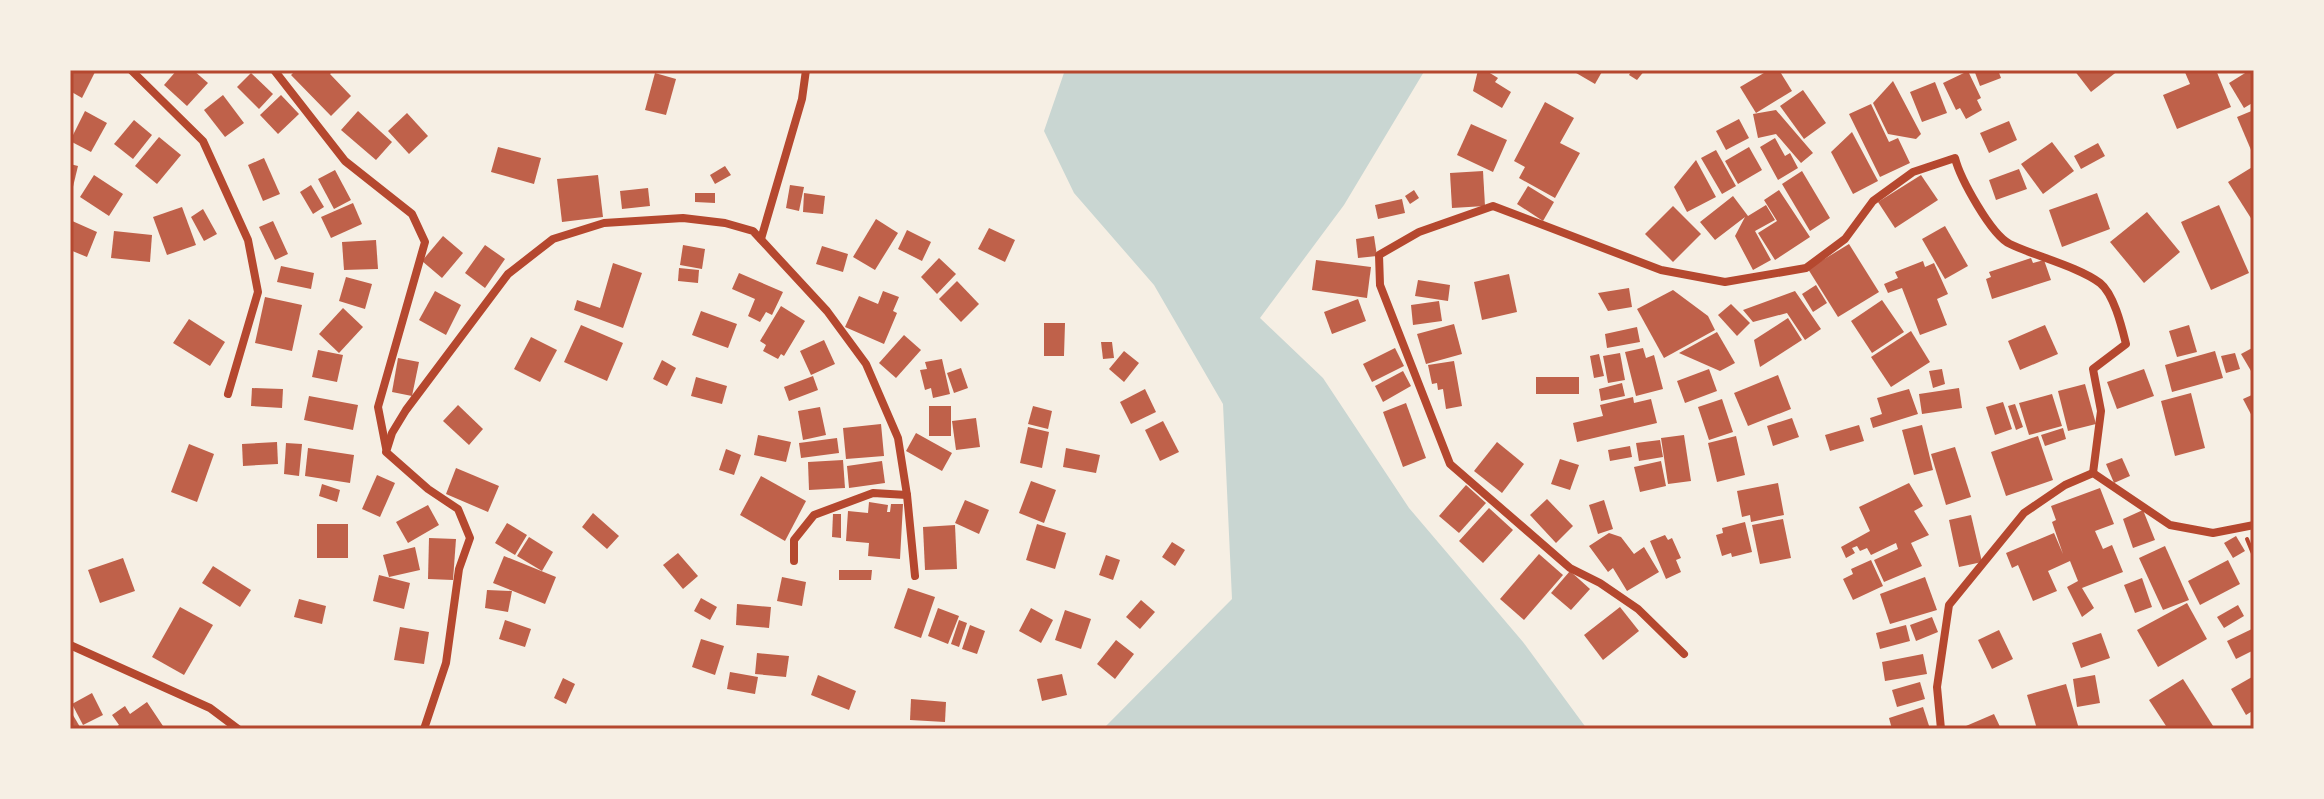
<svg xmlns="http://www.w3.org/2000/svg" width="2324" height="799" viewBox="0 0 2324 799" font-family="'Times New Roman',serif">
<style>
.water{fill:#c9d6d2}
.building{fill:#bf614a}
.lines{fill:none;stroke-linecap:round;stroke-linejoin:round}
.path{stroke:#b5482f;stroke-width:4}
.minor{stroke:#b5482f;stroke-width:8}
.neatline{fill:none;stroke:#b5482f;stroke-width:3}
</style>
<rect width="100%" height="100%" fill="#f6efe4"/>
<!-- water -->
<polygon class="water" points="1065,70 1425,70 1344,205 1260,318 1323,378 1409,508 1523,642 1587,729 1103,729 1232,599 1223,404 1154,285 1074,193 1044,131"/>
<!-- building -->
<g class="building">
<polygon points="70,70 96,70 82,98 70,91"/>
<polygon points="177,70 193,70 208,83 187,106 164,85"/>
<polygon points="296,70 334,70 330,74 351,96 331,116 291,75"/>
<polygon points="1478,70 1485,70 1498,78 1495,82 1511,92 1502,108 1473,91"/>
<polygon points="1571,70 1603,70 1595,84"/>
<polygon points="1632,70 1645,70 1637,80 1629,75"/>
<polygon points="1769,70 1779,70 1792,91 1756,113 1740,87"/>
<polygon points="1974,70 1998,70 2001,78 1980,86"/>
<polygon points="2074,70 2119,70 2091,92"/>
<polygon points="2184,70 2216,70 2231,107 2177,129 2163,95 2190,84"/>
<polygon points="2250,70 2254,70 2254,102 2244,108 2229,83"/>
<polygon points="1968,71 1981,98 1977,100 1982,110 1966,119 1960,108 1956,110 1943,83"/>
<polygon points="251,73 273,94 259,109 237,87"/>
<polygon points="655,73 676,79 666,115 645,110"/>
<polygon points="1893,81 1921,134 1916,139 1888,134 1873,103"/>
<polygon points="1935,82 1947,113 1922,122 1910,92"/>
<polygon points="1803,90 1826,123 1804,139 1780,106"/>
<polygon points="223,95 244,123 225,137 204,110"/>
<polygon points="281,95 299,114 278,134 260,115"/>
<polygon points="1545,102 1574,118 1560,143 1580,153 1555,198 1519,178 1525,167 1514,161"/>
<polygon points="1871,104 1889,142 1898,138 1910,163 1880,177 1849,114"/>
<polygon points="1776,110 1813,153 1801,163 1776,134 1758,138 1753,114"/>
<polygon points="2254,110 2254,157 2237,117"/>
<polygon points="85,111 107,123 91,152 70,141"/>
<polygon points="358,111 392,142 376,160 341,130"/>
<polygon points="407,113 428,136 409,154 388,131"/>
<polygon points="1739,119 1749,138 1726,150 1716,131"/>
<polygon points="134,120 152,135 133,159 114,144"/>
<polygon points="2009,121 2017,140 1989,153 1980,133"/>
<polygon points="1471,124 1507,140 1493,172 1457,155"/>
<polygon points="1852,132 1878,181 1853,194 1831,152"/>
<polygon points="159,137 181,155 157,184 135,166"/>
<polygon points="1775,138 1785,156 1790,153 1798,168 1778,180 1760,147"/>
<polygon points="2052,142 2074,171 2043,194 2021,164"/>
<polygon points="2098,143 2105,156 2081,169 2074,156"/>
<polygon points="498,147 541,158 534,184 491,172"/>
<polygon points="1749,147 1762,170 1738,184 1725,161"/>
<polygon points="1716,150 1736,186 1722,194 1701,158"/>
<polygon points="264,158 280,194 263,201 248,165"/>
<polygon points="1696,160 1716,197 1687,212 1674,187"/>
<polygon points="70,164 78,166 71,195 70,195"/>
<polygon points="725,166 731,175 715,184 710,175"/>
<polygon points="2254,166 2254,223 2228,182"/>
<polygon points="2019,169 2027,189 1996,200 1989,180"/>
<polygon points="335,170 351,200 334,209 318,179"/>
<polygon points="1483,171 1485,206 1452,208 1450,173"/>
<polygon points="1802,171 1830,218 1810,231 1782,184"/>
<polygon points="94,175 123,194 109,216 80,197"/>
<polygon points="598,175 603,217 562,222 557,179"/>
<polygon points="1921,175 1938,200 1895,228 1878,202"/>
<polygon points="311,185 324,207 313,214 300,192"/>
<polygon points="790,185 804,187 799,211 786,208"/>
<polygon points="1528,186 1554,202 1543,221 1517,204"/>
<polygon points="648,188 650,206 622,209 620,191"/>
<polygon points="1414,190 1419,198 1410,204 1405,196"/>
<polygon points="1779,190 1810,237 1775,260 1758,233 1777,221 1764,200"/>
<polygon points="695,193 715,193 715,203 695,202"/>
<polygon points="804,193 825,196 823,214 803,212"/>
<polygon points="2097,193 2110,229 2062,247 2049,210"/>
<polygon points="1733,196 1748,216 1766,205 1775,220 1755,231 1771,260 1753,270 1735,236 1745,217 1715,240 1700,222"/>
<polygon points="1402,199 1405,213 1378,219 1375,205"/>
<polygon points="353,203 362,224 331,238 321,217"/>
<polygon points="2219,205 2249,273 2211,290 2181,222"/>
<polygon points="1673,206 1701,234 1673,262 1645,234"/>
<polygon points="182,207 196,245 167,255 153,217"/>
<polygon points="203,209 217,234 204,241 191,217"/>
<polygon points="2147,212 2180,252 2144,283 2110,242"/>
<polygon points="876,219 898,233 875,270 853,257"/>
<polygon points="70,220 97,232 87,257 70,250"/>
<polygon points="273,221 288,254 275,260 259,227"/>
<polygon points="1945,226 1968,266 1945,279 1922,239"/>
<polygon points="989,228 1015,240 1005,262 978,249"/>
<polygon points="907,230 931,242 922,261 898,249"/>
<polygon points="114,231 152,235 150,262 111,258"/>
<polygon points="443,236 463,253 442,278 422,261"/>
<polygon points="1374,236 1377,256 1358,258 1356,239"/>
<polygon points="376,240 378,269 344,270 342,242"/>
<polygon points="1849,244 1879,292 1838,317 1808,269"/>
<polygon points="485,245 505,259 485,288 465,273"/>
<polygon points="683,245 705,249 702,269 680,265"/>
<polygon points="822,246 848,254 843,272 816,264"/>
<polygon points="939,258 956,274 937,294 921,277"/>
<polygon points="2031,258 2033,263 2044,260 2051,280 1992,299 1986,279 1991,277 1989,272"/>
<polygon points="1316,260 1371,267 1367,298 1312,290"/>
<polygon points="1923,261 1925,267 1934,263 1948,294 1937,299 1947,325 1920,335 1902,288 1888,293 1884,284 1898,278 1895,272"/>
<polygon points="613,263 642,273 623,328 574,310 577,300 600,308"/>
<polygon points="281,266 314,273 311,289 277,282"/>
<polygon points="679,268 699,270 698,283 678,281"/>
<polygon points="739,273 783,292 772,315 766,312 760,322 748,316 755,299 732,289"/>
<polygon points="1509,274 1517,312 1482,320 1474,282"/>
<polygon points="346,277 372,284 365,309 339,301"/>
<polygon points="1418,280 1450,285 1448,301 1415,296"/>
<polygon points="957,281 979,304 961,322 939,299"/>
<polygon points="1816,285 1827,303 1813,312 1802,294"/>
<polygon points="1629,288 1632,307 1608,311 1598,293"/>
<polygon points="1673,290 1708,316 1715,330 1664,358 1637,309"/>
<polygon points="435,291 461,305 446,335 419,320"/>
<polygon points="883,291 899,297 893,311 897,313 884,344 845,327 859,296 878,304"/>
<polygon points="1795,291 1821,329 1805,340 1787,313 1753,322 1743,310"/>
<polygon points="265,297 302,305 292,351 255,343"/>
<polygon points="1358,299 1366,321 1332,334 1324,312"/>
<polygon points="1882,300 1904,332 1872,353 1851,321"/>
<polygon points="1439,301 1442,321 1413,325 1411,305"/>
<polygon points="1731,304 1750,323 1737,336 1718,315"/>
<polygon points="781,306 805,321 784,356 781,354 778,359 763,351 766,345 760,341"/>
<polygon points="343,308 363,327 339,353 319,334"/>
<polygon points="701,311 737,324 728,348 692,335"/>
<polygon points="1788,318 1802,340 1760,367 1754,340"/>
<polygon points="189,319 225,342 210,366 173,343"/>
<polygon points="1044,323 1065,323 1064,356 1044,356"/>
<polygon points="1454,324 1462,354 1426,364 1417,334"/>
<polygon points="581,325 623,343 607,381 564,362"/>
<polygon points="2045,325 2058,354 2020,370 2008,341"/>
<polygon points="2189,325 2197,352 2177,357 2169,331"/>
<polygon points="1637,327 1640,342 1607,348 1605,334"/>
<polygon points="1911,331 1930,362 1891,387 1871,357"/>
<polygon points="1717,332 1735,363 1720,371 1679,353"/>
<polygon points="904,335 921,350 896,378 879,363"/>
<polygon points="531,337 557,350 540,382 514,369"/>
<polygon points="824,340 835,364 811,375 800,351"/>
<polygon points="1101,342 1112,342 1114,358 1103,359"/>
<polygon points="2254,347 2254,376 2241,354"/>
<polygon points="1395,348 1404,366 1372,382 1363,364"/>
<polygon points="1643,348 1646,358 1654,355 1663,389 1636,396 1625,352"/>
<polygon points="318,350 343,355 337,382 312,377"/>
<polygon points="1124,351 1139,363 1124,382 1109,369"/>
<polygon points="2215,351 2223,378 2172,392 2165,365"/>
<polygon points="1620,353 1625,380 1608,383 1603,356"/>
<polygon points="2235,353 2240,369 2226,373 2221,356"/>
<polygon points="1599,354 1604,376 1594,378 1590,356"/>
<polygon points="398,358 419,362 412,396 392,392"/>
<polygon points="942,359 950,394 933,398 931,388 925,390 920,370 927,369 925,362"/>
<polygon points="662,360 676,368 667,386 653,379"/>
<polygon points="1454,361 1462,406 1446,409 1443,389 1438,390 1437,383 1432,384 1428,365"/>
<polygon points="961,368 968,388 954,393 947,373"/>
<polygon points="1709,369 1717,391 1685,403 1677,381"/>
<polygon points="1942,369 1945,384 1933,388 1929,371"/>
<polygon points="2144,369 2154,396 2117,409 2107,382"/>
<polygon points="1403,371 1411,386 1383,402 1375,386"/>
<polygon points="1778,375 1791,409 1748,426 1734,393"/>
<polygon points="813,376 818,390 789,401 784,387"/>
<polygon points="696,377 727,386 722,404 691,396"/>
<rect x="1536" y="377" width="43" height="17"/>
<polygon points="1622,383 1625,396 1601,401 1599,389"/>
<polygon points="2085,384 2096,424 2068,431 2058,391"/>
<polygon points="252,388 283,389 282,408 251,406"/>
<polygon points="1959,388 1962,408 1922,414 1919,394"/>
<polygon points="1145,389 1156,412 1131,424 1120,402"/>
<polygon points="1909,389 1918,414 1873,428 1870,418 1882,414 1877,398"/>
<polygon points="2191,393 2205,448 2175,456 2161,401"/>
<polygon points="2052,394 2062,426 2029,435 2019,403"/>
<polygon points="2254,394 2254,420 2243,399"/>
<polygon points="309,396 358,405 353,430 304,420"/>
<polygon points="1633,397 1634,403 1651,399 1657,423 1577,442 1573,423 1603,416 1600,405"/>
<polygon points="1722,399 1733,432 1709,440 1698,407"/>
<polygon points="2003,402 2012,429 1995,435 1986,407"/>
<polygon points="1406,403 1426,458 1403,467 1383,412"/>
<polygon points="2015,404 2023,427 2016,430 2008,406"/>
<polygon points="458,405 483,429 469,445 443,421"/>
<rect x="929" y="406" width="22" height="30"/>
<polygon points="1033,406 1052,411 1048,429 1028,424"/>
<polygon points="820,407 826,435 803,440 798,411"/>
<polygon points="976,418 980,447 956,450 952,421"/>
<polygon points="1792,418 1799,437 1773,446 1767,426"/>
<polygon points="1163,421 1179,452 1160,461 1145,430"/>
<polygon points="881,424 884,456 846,459 843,428"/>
<polygon points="1859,425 1864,441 1830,451 1825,435"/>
<polygon points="1922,425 1933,470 1914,475 1902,430"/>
<polygon points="1028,427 1049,432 1042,468 1020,463"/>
<polygon points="2063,428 2066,439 2045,446 2041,435"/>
<polygon points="916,433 952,453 942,471 906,451"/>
<polygon points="758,435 791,442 786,462 754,455"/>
<polygon points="1684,435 1691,481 1668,484 1661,438"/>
<polygon points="1736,436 1745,475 1717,482 1708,443"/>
<polygon points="2038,436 2053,480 2006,496 1991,452"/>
<polygon points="837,438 839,453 801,458 799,443"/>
<polygon points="1660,440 1663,457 1639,461 1636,443"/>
<polygon points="277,442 278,464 243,466 242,444"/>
<polygon points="1497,442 1524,464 1502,493 1474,471"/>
<polygon points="286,443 302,444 299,476 284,474"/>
<polygon points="189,444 214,454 197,502 171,492"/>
<polygon points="1630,446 1632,457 1610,461 1608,450"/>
<polygon points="1955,447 1971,497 1946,505 1931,454"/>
<polygon points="308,448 354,455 350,483 305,476"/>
<polygon points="1066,448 1100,455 1096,473 1063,467"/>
<polygon points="726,449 741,455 734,475 719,470"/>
<polygon points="2122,458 2130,476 2114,483 2106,464"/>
<polygon points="1560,459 1579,465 1570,490 1551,484"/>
<polygon points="843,460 845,488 809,490 808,462"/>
<polygon points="882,461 885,483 849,488 847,466"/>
<polygon points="1661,461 1666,486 1640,492 1634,467"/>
<polygon points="456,468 499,486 488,512 446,494"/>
<polygon points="377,475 395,483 380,517 362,509"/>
<polygon points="761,476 806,501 785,541 740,515"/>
<polygon points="1031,481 1056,490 1044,523 1019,513"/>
<polygon points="1778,483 1784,515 1751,522 1750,515 1742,517 1737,491"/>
<polygon points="1909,483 1923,506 1914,511 1929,535 1911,543 1922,566 1884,582 1874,560 1898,549 1896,543 1871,555 1867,548 1860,551 1857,546 1852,548 1855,553 1846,558 1841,547 1870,531 1859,507"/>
<polygon points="322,484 340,490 337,502 319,496"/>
<polygon points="1466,485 1486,503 1459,533 1439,516"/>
<polygon points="2100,488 2114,524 2095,531 2103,549 2112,545 2123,572 2082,588 2094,608 2082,617 2067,587 2078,581 2070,561 2048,571 2057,591 2033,601 2018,565 2012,568 2006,553 2054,533 2063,554 2052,522 2056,520 2051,506"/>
<polygon points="1547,499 1573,526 1556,543 1530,515"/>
<polygon points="965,500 989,510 979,534 955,523"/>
<polygon points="1604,500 1613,529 1598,534 1589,505"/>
<polygon points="869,502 888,505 887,512 890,512 891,504 903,504 900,559 868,556 869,543 846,541 848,511 868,513"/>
<polygon points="428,505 439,525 408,543 396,522"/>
<polygon points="1489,508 1513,530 1483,563 1459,541"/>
<polygon points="2143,510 2155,540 2133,548 2123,519"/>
<polygon points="593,513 619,536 607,549 582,527"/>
<polygon points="833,514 841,514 841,538 832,537"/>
<polygon points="1971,515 1982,562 1959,567 1949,520"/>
<polygon points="1783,519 1791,558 1760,564 1752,525"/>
<polygon points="1745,522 1752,552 1732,557 1731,553 1722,556 1716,535 1723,533 1722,528"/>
<polygon points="507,523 527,535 515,555 495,543"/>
<rect x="317" y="524" width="31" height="34"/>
<polygon points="1037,524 1066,533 1055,569 1026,560"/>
<polygon points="955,525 957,569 925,570 923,527"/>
<polygon points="1609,533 1621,537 1634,554 1644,547 1659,572 1627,591 1613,568 1608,572 1589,546"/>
<polygon points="1665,535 1668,540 1672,538 1681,558 1676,560 1681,572 1666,579 1650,541"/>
<polygon points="2236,536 2245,551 2233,558 2224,543"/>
<polygon points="529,537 553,552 542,571 517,556"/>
<polygon points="429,538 456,539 453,580 428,579"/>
<polygon points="1172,542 1185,550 1175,566 1162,557"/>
<polygon points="2165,546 2189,600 2163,610 2139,558"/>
<polygon points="415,547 420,570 389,577 383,555"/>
<polygon points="678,553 698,576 683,589 663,565"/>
<polygon points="1539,554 1563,575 1524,620 1500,599"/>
<polygon points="1106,555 1120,560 1113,580 1099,575"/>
<polygon points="504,556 556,577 545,604 493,583"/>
<polygon points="123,558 135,591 100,603 88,570"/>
<polygon points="1871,560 1883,586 1853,600 1843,579 1853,574 1851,569"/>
<polygon points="2228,560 2240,584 2200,605 2188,581"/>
<polygon points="213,566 251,590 240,607 202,583"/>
<polygon points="839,570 872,570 871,580 839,580"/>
<polygon points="1570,571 1590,589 1571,610 1551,593"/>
<polygon points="379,575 410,583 404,609 373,601"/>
<polygon points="782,577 806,582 802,606 777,601"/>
<polygon points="1925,577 1937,610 1890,624 1880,594"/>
<polygon points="2142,578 2152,607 2135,613 2124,585"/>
<polygon points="908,588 935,597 921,638 894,628"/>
<polygon points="487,590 512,591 508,612 485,608"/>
<polygon points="701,598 717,607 710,620 694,611"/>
<polygon points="299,599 326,606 322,624 294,617"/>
<polygon points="1141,600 1155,612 1140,629 1126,617"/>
<polygon points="2187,603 2207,639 2158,667 2137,630"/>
<polygon points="737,604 771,607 769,628 736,625"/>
<polygon points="2238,605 2244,616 2224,628 2217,617"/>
<polygon points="180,607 213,625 184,675 152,657"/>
<polygon points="1620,607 1639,631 1603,660 1584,635"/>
<polygon points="938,608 959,616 948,644 928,636"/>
<polygon points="1031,608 1053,620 1041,643 1019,631"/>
<polygon points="1065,610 1091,619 1081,649 1055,640"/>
<polygon points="1932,617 1938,632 1916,641 1910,625"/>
<polygon points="505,620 531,629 525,647 499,639"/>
<polygon points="959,620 967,623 959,647 951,644"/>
<polygon points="970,625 985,631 977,654 962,649"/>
<polygon points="1906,625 1910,641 1880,649 1876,633"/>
<polygon points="400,627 429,632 424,664 394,660"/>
<polygon points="2254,628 2254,650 2236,659 2227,641"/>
<polygon points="1999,630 2013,659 1992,669 1978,640"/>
<polygon points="2101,633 2110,658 2081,668 2072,643"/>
<polygon points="701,639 724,646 715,675 692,667"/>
<polygon points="1116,640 1134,654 1115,679 1097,664"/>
<polygon points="757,653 789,656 786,677 755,674"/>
<polygon points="1923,654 1927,674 1885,681 1882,662"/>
<polygon points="730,672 758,677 755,694 727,689"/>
<polygon points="1062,674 1067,695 1042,701 1037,679"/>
<polygon points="818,675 856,691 849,710 811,695"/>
<polygon points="2095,675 2100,703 2077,707 2073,679"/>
<polygon points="2252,677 2254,710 2246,715 2231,689"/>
<polygon points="563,678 575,684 566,704 554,698"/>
<polygon points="2183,679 2215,729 2168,729 2149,700"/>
<polygon points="1920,682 1925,699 1897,707 1892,690"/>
<polygon points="2066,684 2079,729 2037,729 2027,695"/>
<polygon points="92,693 103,715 83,725 72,704"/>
<polygon points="911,699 946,702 945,722 910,720"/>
<polygon points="147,702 165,729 113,729 119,725 112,715 125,706 130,714"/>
<polygon points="1923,707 1930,729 1892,729 1889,718"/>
<polygon points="70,710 80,727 77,729 70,729"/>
<polygon points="1994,714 2001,729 1959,729"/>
</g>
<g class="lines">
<!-- path -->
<polyline class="path" points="2247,539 2254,556"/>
<!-- minor -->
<g class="minor">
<polyline points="131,70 203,141 248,240 258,292 228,394"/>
<polyline points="274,70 345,161 412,214 425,242 378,407 386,448"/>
<polyline points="761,239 802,99 806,70"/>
<polyline points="907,495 915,576"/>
<polyline points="70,645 210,708 238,729"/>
<path d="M1684,654L1638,609L1600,583L1570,568L1450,464L1380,285L1379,255L1419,232L1493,206L1661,270L1725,282L1806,268L1845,239L1873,201L1913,172L1955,158C1960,178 1991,235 2010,244C2035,256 2079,267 2100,283C2114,294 2122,328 2126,344L2093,369L2101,411L2093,473"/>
<polyline points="424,729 446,663 459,569 470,538 458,509 428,489 386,452 392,433 406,410 508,274 553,239 604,223 683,218 725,223 753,231 827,311 866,364 898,438 907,495 873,493 814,515 794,540 794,561"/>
<polyline points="1941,729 1937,687 1949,605 2024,513 2065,485 2093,473 2170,525 2213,533 2254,525"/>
</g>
</g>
<!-- border -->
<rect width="2324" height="799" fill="none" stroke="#f6efe4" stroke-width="144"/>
<rect x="72" y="72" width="2180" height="655" class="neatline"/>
</svg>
